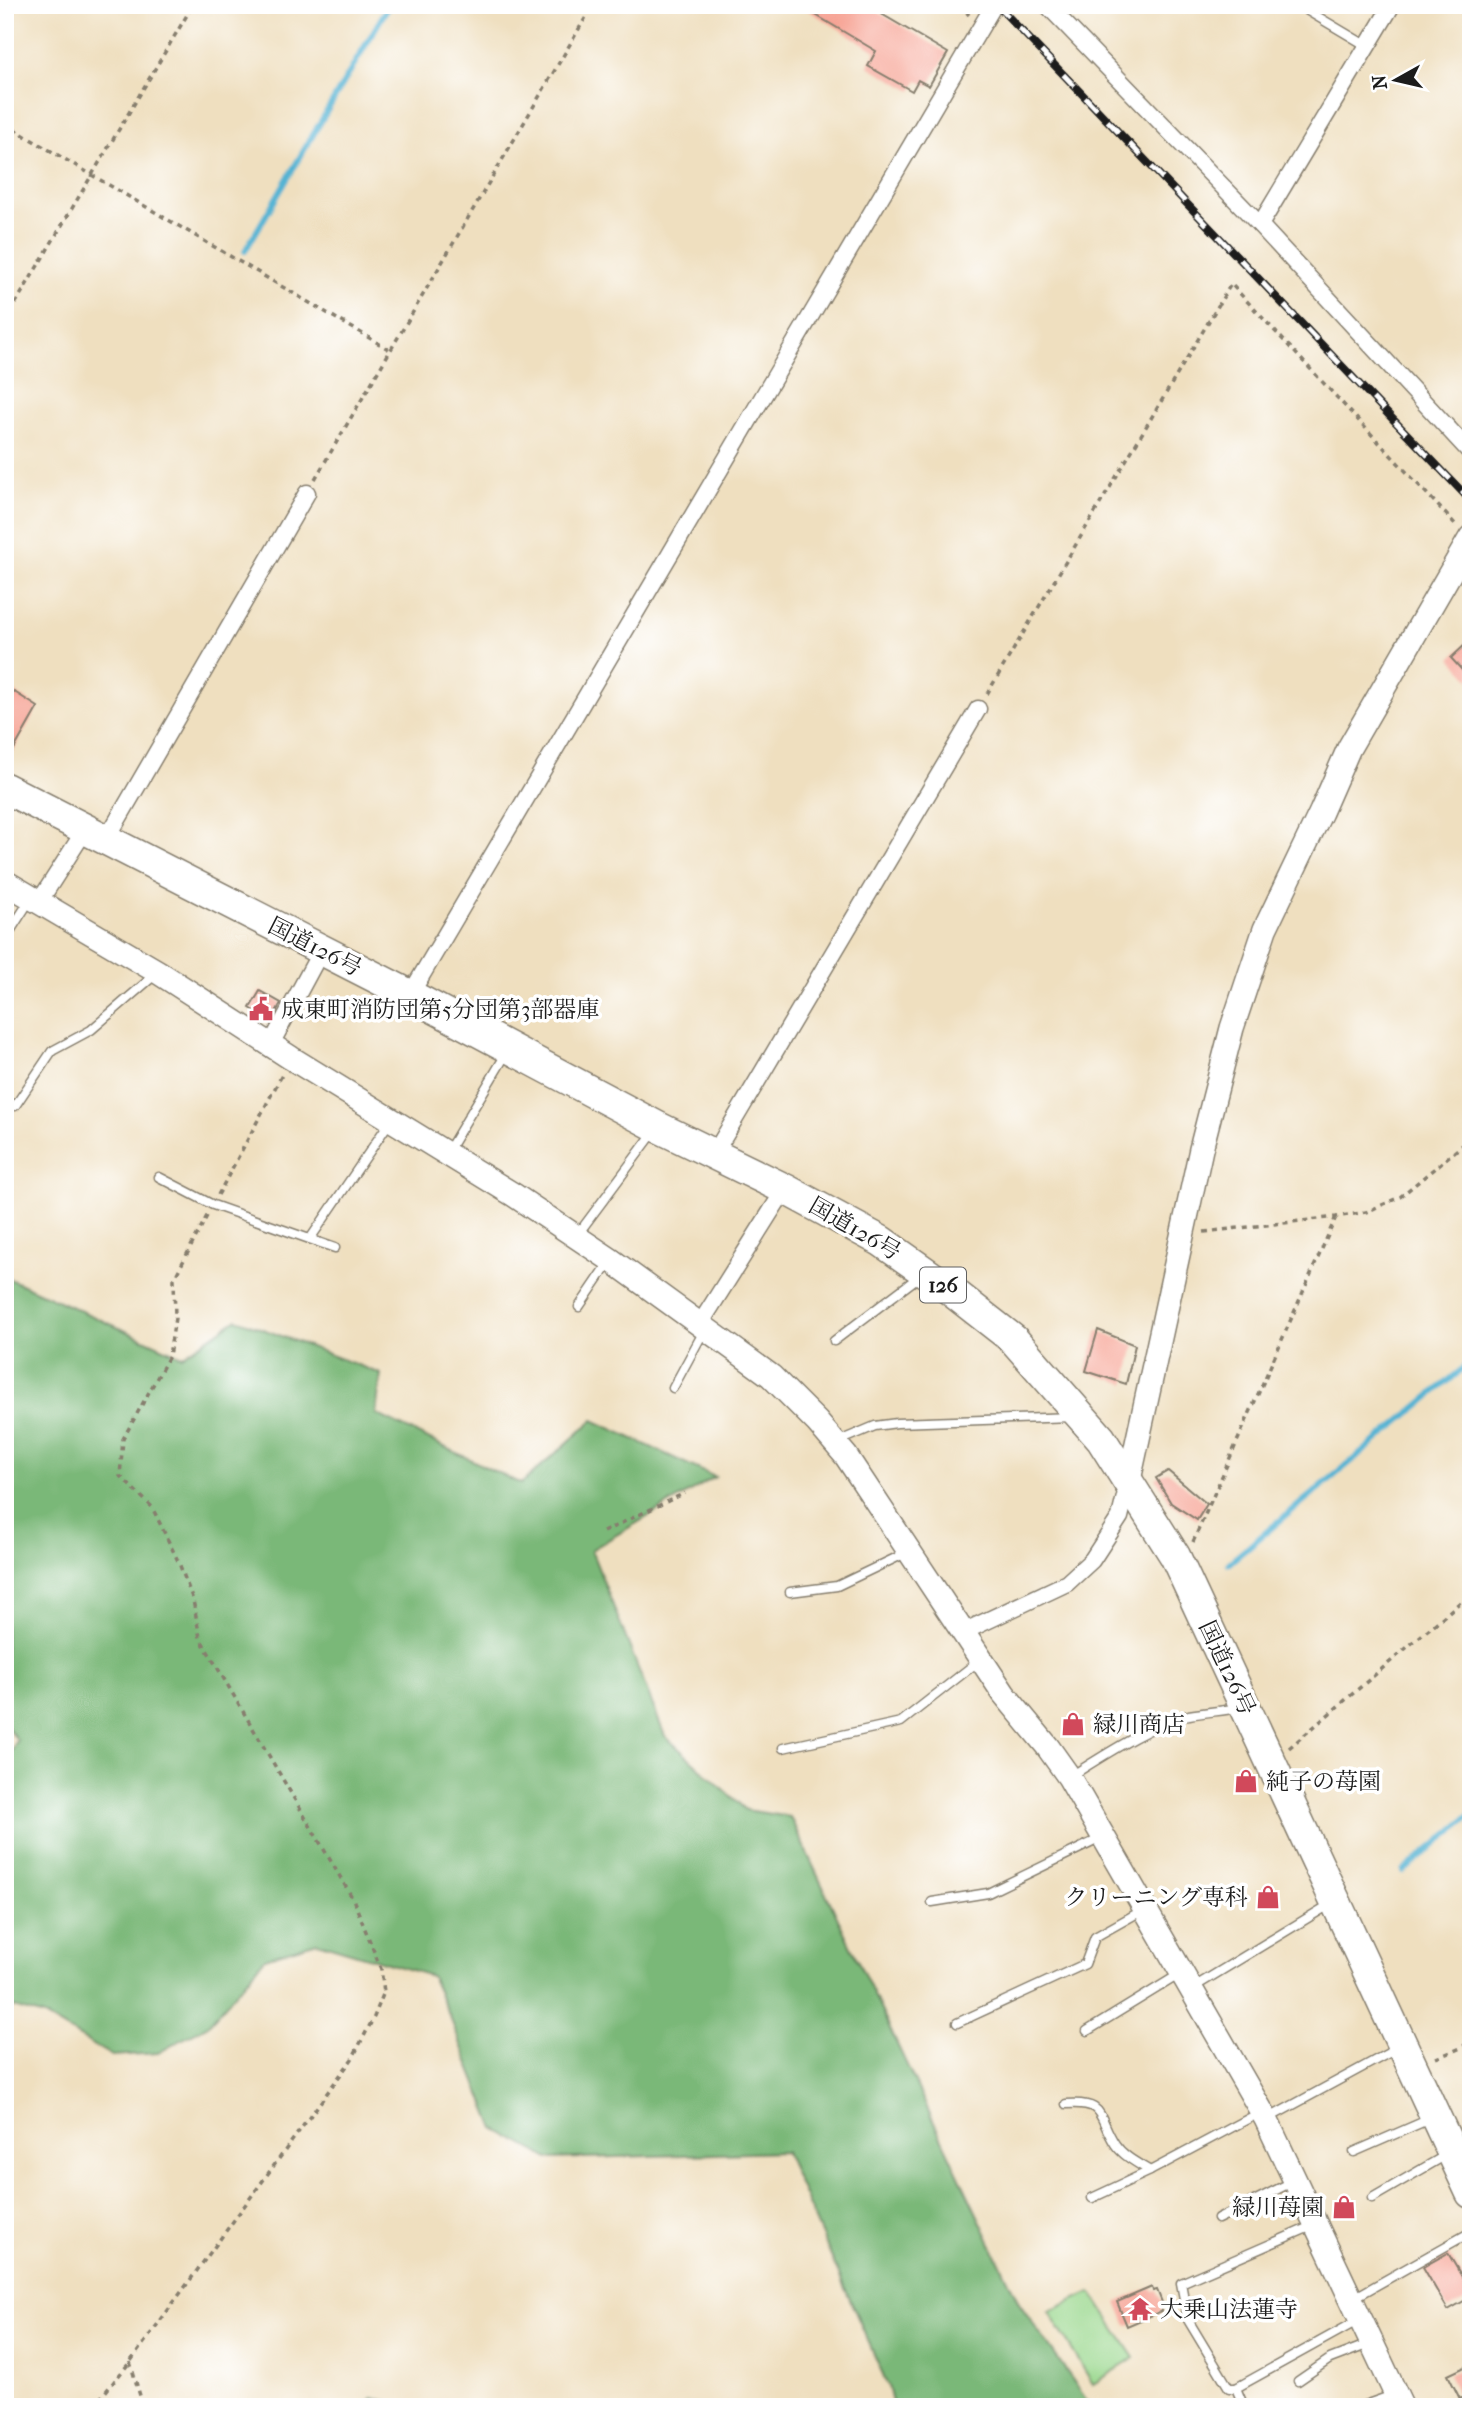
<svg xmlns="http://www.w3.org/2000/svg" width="1476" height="2412" viewBox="0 0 1476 2412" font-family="'IM FELL French Canon','Noto Serif JP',serif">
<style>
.green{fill:#99d78c;stroke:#5a7a54;stroke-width:2}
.forest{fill:#7ab878;stroke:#4b6a4a;stroke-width:2}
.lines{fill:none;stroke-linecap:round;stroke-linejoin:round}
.stream{stroke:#54b3d3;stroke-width:6}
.building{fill:#f69f8f}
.lane-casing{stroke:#867e6e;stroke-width:11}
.street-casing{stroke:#867e6e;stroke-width:19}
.secondary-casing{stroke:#867e6e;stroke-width:26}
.highway-casing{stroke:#867e6e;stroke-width:33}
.path{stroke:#867e6e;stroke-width:3.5;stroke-dasharray:5 5;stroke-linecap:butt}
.lane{stroke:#fff;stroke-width:8}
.street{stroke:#fff;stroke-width:16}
.secondary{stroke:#fff;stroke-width:23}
.highway{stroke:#fff;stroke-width:30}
.rail-casing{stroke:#1c1c1c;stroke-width:8}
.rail{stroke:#fff;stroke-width:5;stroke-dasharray:16;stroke-linecap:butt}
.labels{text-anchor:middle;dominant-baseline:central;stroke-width:7;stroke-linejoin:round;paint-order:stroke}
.shield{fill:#fff;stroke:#606060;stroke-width:2}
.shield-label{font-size:21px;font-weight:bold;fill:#1c1c1c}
.street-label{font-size:23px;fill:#1c1c1c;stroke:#fff}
.poi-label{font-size:23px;fill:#1c1c1c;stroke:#fff;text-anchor:start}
</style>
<rect width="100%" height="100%" fill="#fff"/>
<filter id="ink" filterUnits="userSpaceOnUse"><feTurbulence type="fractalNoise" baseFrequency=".0143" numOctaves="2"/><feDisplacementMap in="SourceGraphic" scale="14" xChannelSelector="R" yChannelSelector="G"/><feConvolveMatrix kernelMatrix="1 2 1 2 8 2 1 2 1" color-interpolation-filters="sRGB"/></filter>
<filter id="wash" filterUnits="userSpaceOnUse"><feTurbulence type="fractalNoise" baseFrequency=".00686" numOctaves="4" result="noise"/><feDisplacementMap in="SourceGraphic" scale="28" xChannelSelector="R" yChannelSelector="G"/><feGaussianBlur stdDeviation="1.57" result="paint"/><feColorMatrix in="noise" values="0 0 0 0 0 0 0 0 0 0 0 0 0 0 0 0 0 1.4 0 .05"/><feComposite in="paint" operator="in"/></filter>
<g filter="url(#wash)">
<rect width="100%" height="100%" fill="#efdfbf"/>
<!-- green -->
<polygon class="green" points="1091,2292 1135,2358 1093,2384 1049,2312"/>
<!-- forest -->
<g class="forest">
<polygon points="5,1277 182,1356 237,1319 381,1374 376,1414 521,1484 593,1420 715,1477 591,1550 665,1736 746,1810 790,1817 1019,2303 1088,2402 1096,2407 893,2407 888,2386 785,2152 549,2159 495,2129 449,2015 431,1976 317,1942 265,1958 208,2025 158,2053 112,2056 44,2016 14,2007 5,2014 5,1766 17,1740 5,1724"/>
<polygon points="372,2398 413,2407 366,2407"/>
</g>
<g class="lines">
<!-- stream -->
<g class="stream">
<polyline points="245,251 389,5"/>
<polyline points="1229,1563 1471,1362"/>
<polyline points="1404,1871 1471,1815"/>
</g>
</g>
<g id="blocks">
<!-- building -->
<g class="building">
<polygon points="799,5 866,5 948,53 929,86 918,80 912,91 868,66 876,51"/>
<polygon points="1471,639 1471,680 1451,658"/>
<polygon points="5,686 38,707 5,765"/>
<polygon points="260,991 281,1003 271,1021 250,1008"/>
<polygon points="1098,1330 1135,1345 1126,1384 1086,1371"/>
<polygon points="1168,1471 1207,1504 1197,1520 1171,1503 1156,1478"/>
<polygon points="1448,2253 1471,2292 1471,2297 1448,2310 1423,2267"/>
<polygon points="1152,2287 1153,2291 1157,2290 1163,2305 1160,2306 1162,2311 1127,2326 1117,2302"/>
<polygon points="1471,2364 1471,2394 1460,2399 1448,2375"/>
</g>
</g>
</g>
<g filter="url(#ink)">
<use href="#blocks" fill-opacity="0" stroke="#867e6e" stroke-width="2"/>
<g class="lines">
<!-- lane casing -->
<g class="lane-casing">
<g id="lane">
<polyline points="1298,5 1367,46"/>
<polyline points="5,939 30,900"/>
<polyline points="15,1106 52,1051 91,1030 156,974"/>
<polyline points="448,1151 506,1054"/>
<polyline points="159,1177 213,1205 335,1248"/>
<polyline points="578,1234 654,1132"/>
<polyline points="310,1239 391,1120"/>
<polyline points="579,1307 609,1263"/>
<polyline points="834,1341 921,1275"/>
<polyline points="673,1388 705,1329"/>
<polyline points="837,1442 875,1426 897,1423 1073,1417"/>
<polyline points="790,1592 837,1586 908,1552"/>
<polyline points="783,1748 901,1722 980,1660"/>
<path d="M1071,1776C1103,1756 1153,1723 1189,1715C1205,1712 1222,1711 1239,1708"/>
<polyline points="932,1902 988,1893 1101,1838"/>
<polyline points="1194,1987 1329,1905"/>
<polyline points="957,2023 1085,1964 1095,1937 1143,1910"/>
<polyline points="1087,2031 1180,1974"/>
<path d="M1066,2104C1106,2101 1097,2116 1115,2144C1123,2156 1137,2163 1150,2171"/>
<polyline points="1269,2118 1396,2049"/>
<polyline points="1354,2152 1432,2118"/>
<polyline points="1092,2198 1150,2171 1261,2112"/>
<polyline points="1372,2198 1448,2154"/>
<polyline points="1218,2219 1294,2181"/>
<polyline points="1352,2299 1471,2232"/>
<polyline points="1298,2381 1330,2359 1369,2344"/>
<polyline points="1236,2388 1229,2388 1188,2320 1181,2283 1312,2226"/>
<polyline points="1244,2407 1236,2388 1359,2320"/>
<polyline points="1359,2407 1393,2395"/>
<polyline points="1462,2407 1471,2402"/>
</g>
</g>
<!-- street casing -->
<g class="street-casing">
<g id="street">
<polyline points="1047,5 1260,225 1471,453"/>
<polyline points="1260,225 1392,5"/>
<polyline points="106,840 307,493"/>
<polyline points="39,902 85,830"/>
<polyline points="410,995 994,5"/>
<polyline points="271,1044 321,951"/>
<polyline points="714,1154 978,709"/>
<polyline points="700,1324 785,1189"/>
<polyline points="961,1633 1067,1583 1092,1560 1120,1517 1128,1484"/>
</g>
</g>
<!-- secondary casing -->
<g class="secondary-casing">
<g id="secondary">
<polyline points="5,882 158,972 291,1058 514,1195 611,1260 771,1376 817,1422 846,1456 1004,1694 1047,1746 1069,1777 1266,2119 1402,2407"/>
<polyline points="1129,1480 1201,1149 1232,1028 1265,929 1321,812 1349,748 1471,537"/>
</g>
</g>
<!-- highway casing -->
<g class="highway-casing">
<polyline id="highway" points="5,788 410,995 658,1127 785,1189 881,1241 945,1286 1014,1340 1101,1439 1175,1556 1471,2193"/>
</g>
<!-- path -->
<g class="path">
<polyline points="960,5 969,15"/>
<polyline points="5,124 390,350"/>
<polyline points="5,321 193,5"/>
<polyline points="315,479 593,5"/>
<polyline points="987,694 1231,284 1457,526"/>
<polyline points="218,1195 282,1075"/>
<polyline points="1204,1232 1336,1217 1366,1212 1400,1197 1471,1138"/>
<polyline points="603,1532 685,1493"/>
<polyline points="1193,1542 1336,1217"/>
<polyline points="1289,1748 1471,1593"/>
<polyline points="1436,2058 1461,2048 1471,2040"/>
<polyline points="130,2362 141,2399 148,2407"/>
<polyline points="93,2407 130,2362 352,2059 374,2017 384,1992 381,1969 353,1899 200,1638 193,1600 179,1563 152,1507 120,1476 123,1439 169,1356 175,1318 174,1279 208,1214"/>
</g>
<!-- lane -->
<use href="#lane" class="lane"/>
<!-- street -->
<use href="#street" class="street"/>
<!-- secondary -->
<use href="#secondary" class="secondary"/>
<!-- highway -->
<use href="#highway" class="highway"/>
<!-- rail casing -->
<g class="rail-casing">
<polyline id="rail" points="997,5 1471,501"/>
</g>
<!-- rail -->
<use href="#rail" class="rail"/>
</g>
</g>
<!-- icons -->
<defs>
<g id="civic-bare" transform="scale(1.89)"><path d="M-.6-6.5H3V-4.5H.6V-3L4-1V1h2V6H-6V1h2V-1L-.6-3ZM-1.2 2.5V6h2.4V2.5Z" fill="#d1495b" stroke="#fff" stroke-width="2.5" paint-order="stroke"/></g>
<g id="shop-bare" transform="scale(1.89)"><path d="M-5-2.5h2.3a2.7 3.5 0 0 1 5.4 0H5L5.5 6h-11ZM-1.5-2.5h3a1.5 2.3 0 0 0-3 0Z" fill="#d1495b" stroke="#fff" stroke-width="2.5" paint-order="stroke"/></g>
<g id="temple-bare" transform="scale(1.89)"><path d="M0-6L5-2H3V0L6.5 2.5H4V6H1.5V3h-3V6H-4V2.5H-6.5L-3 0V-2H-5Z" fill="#d1495b" stroke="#fff" stroke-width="2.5" paint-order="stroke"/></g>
</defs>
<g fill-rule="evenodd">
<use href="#civic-bare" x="261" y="1009"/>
<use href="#shop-bare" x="1073" y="1724"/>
<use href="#shop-bare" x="1246" y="1781"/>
<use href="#shop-bare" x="1268" y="1897"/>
<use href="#shop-bare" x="1344" y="2207"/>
<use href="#temple-bare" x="1140" y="2309"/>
</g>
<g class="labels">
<!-- shield labels -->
<rect class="shield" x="920" y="1267.5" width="46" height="35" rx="5"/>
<g class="shield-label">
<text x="943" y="1285">126</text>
</g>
<!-- street labels -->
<g class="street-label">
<text transform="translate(315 947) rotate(27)">国道126号</text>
<text transform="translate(855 1229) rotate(30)">国道126号</text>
<text transform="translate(1227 1668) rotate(65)">国道126号</text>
</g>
<!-- poi labels -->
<g class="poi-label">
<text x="281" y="1009">成東町消防団第5分団第3部器庫</text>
<text x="1093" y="1724">緑川商店</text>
<text x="1266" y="1781">純子の苺園</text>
<text x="1248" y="1897" text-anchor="end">クリーニング専科</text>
<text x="1324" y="2207" text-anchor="end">緑川苺園</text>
<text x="1160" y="2309">大乗山法蓮寺</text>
</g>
</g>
<!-- margin -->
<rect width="1476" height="2412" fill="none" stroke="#fff" stroke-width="28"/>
<!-- north arrow -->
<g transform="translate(1396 80) rotate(262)" stroke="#ffffff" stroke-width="5" paint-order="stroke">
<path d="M0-5L12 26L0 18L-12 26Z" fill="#1c1c1c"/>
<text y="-10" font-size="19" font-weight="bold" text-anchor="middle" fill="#1c1c1c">N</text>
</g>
</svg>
